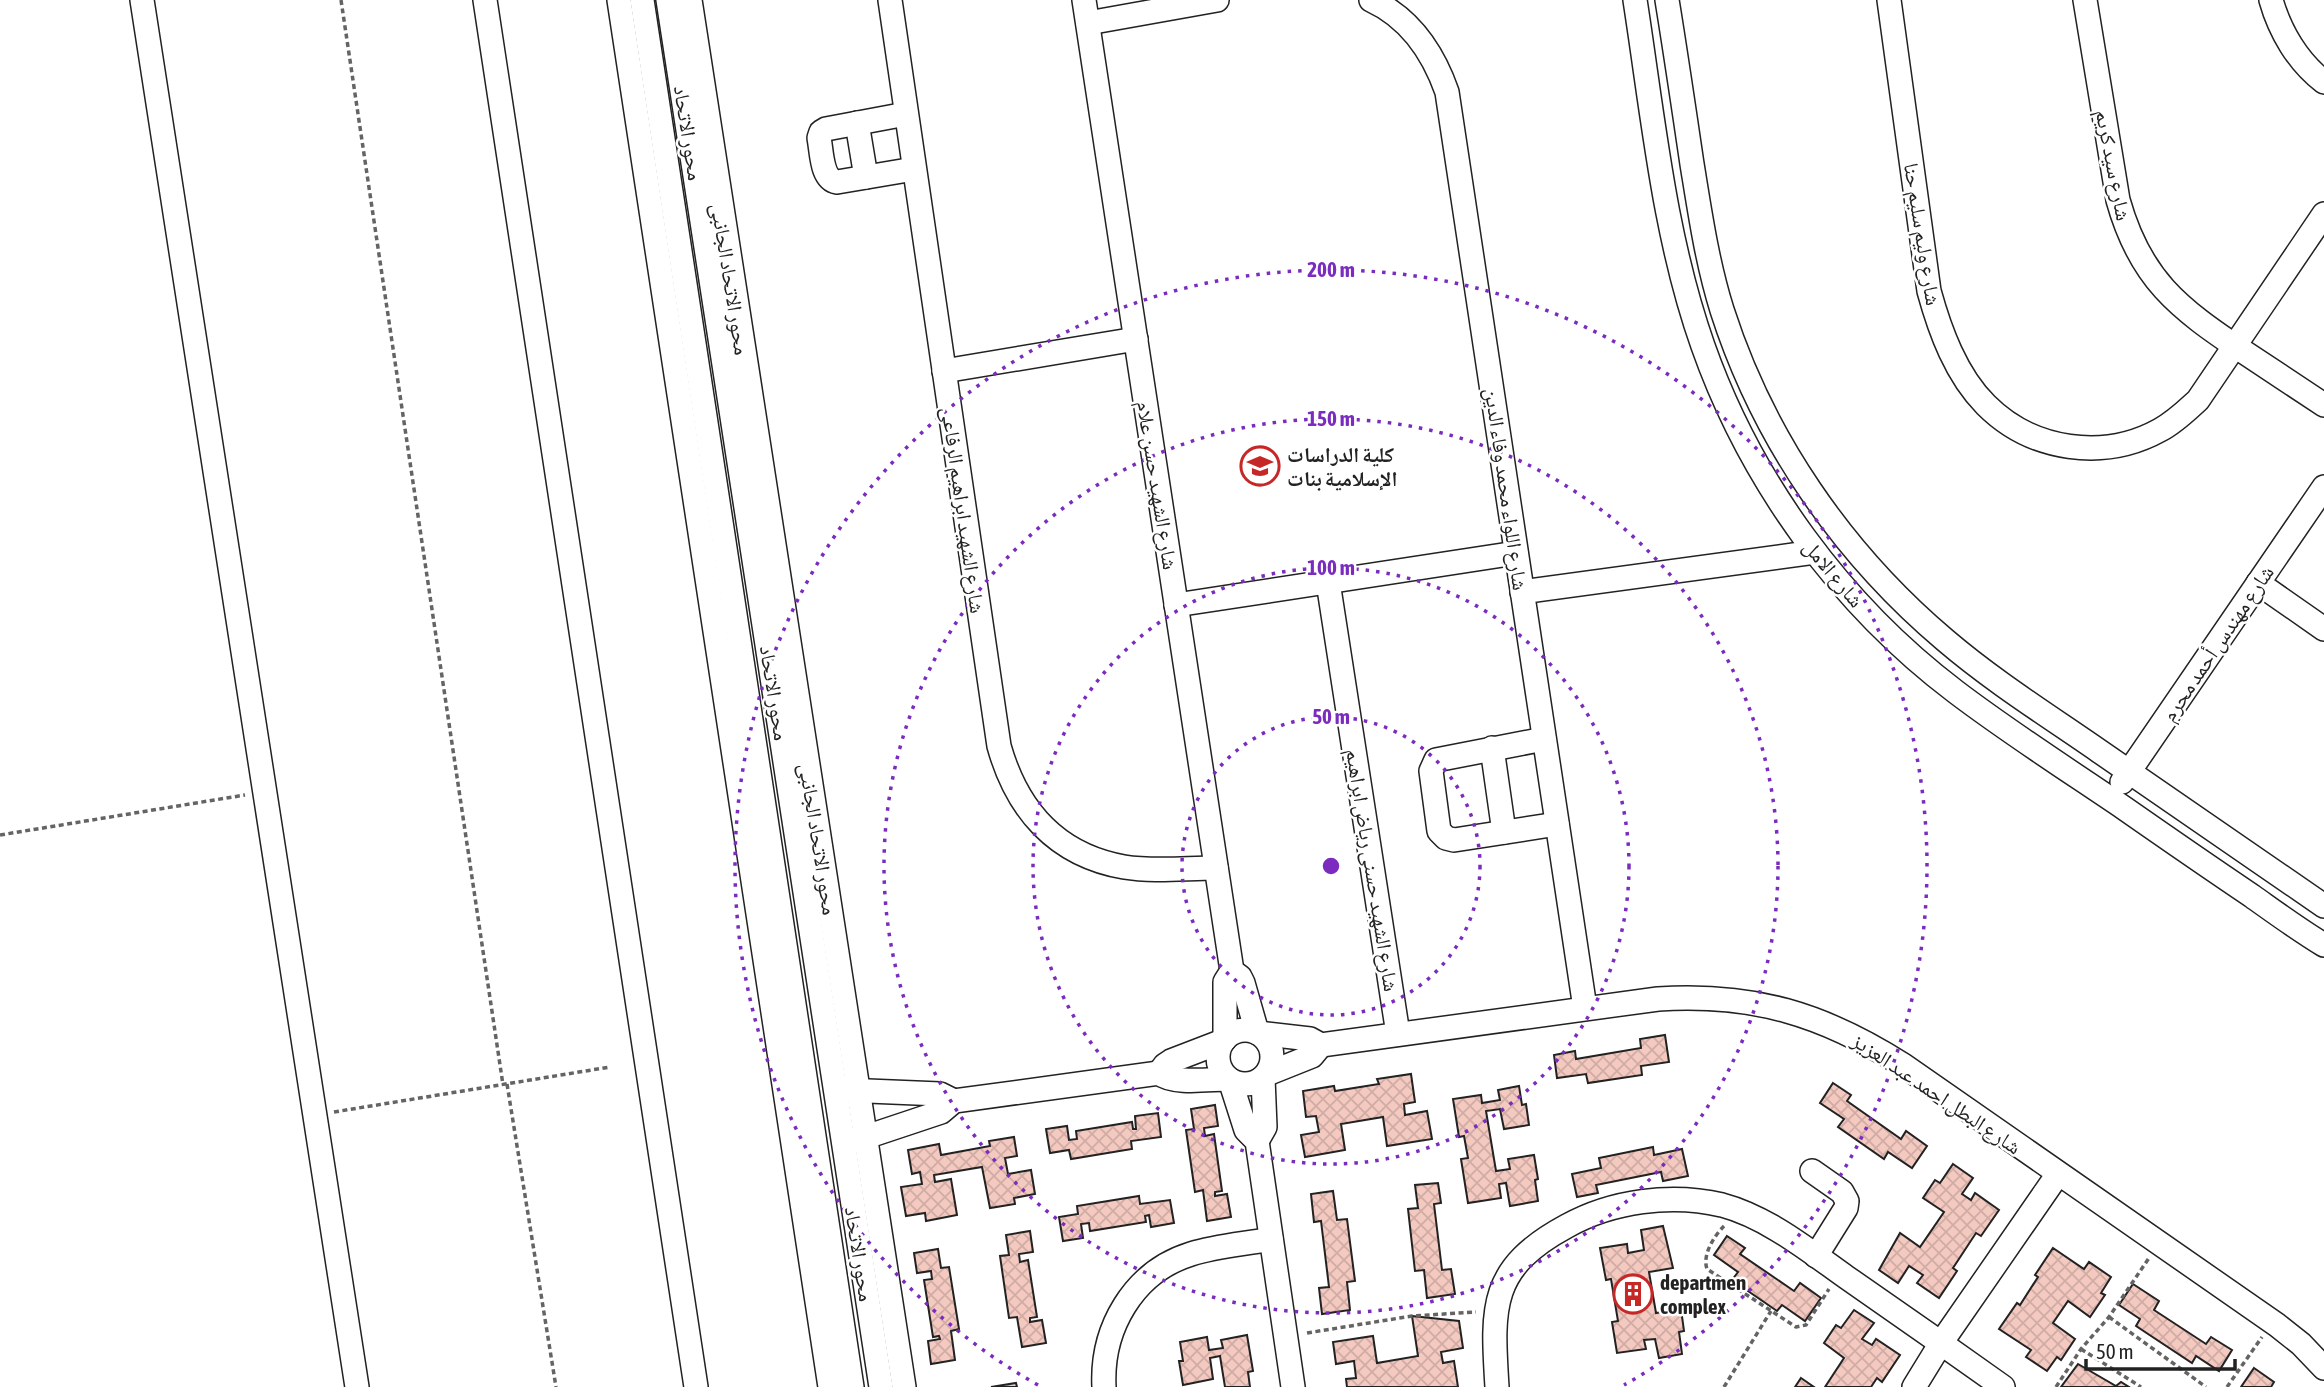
<svg xmlns="http://www.w3.org/2000/svg" width="2324" height="1387" viewBox="0 0 2324 1387" font-family="'Asap Condensed','Noto Naskh Arabic',sans-serif">
<style>
.building{fill:url(#building-cross-hatch);stroke:#222;stroke-width:2}
.lines{fill:none;stroke-linecap:round;stroke-linejoin:round}
.minor-casing{stroke:#222;stroke-width:26}
.path{stroke:#646464;stroke-width:3.5;stroke-dasharray:5 3.5;stroke-linecap:butt}
.minor{stroke:#fff;stroke-width:23}
.ring{fill:none;stroke:#7b2cbf;stroke-width:3.5;stroke-dasharray:3.5 7}
.labels{text-anchor:middle;dominant-baseline:central;stroke-width:5;stroke-linejoin:round;paint-order:stroke}
.street-label{font-size:21px;fill:#222;stroke:#fff}
.poi-label{font-size:21px;font-weight:bold;fill:#222;stroke:#fff;text-anchor:start}
.centre{fill:#7b2cbf;stroke:#fff;stroke-width:3.5}
.ring-label{font-size:21px;text-anchor:middle;font-weight:bold;fill:#7b2cbf;stroke:#fff;stroke-width:5;stroke-linejoin:round;paint-order:stroke}
</style>
<defs>
<pattern id="building-cross-hatch" width="8" height="8" patternUnits="userSpaceOnUse" patternTransform="scale(1.75)"><rect width="8" height="8" fill="#f3c9c0"/><path d="M0 0l8 8M0 8l8-8" fill="none" stroke="#d0aca5"/></pattern>
</defs>
<rect width="100%" height="100%" fill="#fff"/>
<!-- building -->
<g class="building">
<polygon points="1665,1035 1669,1062 1641,1066 1642,1075 1588,1083 1586,1074 1557,1078 1554,1055 1575,1051 1576,1059 1641,1048 1640,1039"/>
<polygon points="1411,1074 1415,1102 1404,1104 1405,1115 1427,1111 1432,1139 1387,1146 1383,1117 1341,1124 1345,1150 1305,1157 1301,1135 1319,1132 1316,1116 1306,1117 1303,1091 1334,1086 1335,1091 1379,1084 1377,1079"/>
<polygon points="1833,1083 1851,1095 1847,1101 1901,1139 1906,1131 1927,1146 1912,1168 1888,1152 1884,1159 1838,1127 1844,1119 1820,1103"/>
<polygon points="1519,1086 1522,1105 1526,1104 1529,1125 1504,1129 1500,1109 1486,1111 1496,1171 1510,1169 1508,1159 1534,1155 1538,1179 1535,1180 1538,1201 1510,1206 1506,1183 1499,1184 1501,1198 1468,1203 1461,1159 1468,1158 1464,1136 1459,1137 1453,1099 1481,1095 1482,1103 1500,1100 1498,1090"/>
<polygon points="1215,1105 1218,1126 1204,1128 1205,1136 1214,1134 1222,1191 1215,1192 1215,1196 1227,1194 1231,1217 1207,1221 1203,1190 1195,1192 1186,1130 1194,1129 1191,1109"/>
<polygon points="1158,1113 1161,1137 1131,1141 1132,1149 1071,1159 1069,1150 1050,1153 1046,1129 1067,1126 1069,1140 1077,1139 1076,1131 1132,1122 1133,1129 1136,1129 1135,1116"/>
<polygon points="1014,1137 1017,1156 1005,1158 1008,1174 1031,1170 1035,1194 1014,1198 1015,1204 990,1208 982,1167 934,1175 935,1182 951,1179 957,1215 926,1221 925,1213 906,1216 901,1187 922,1184 920,1172 912,1174 908,1150 939,1144 941,1155 990,1146 989,1141"/>
<polygon points="1653,1147 1654,1155 1682,1149 1688,1176 1663,1181 1661,1172 1596,1185 1598,1193 1577,1197 1572,1174 1601,1168 1599,1158"/>
<polygon points="1953,1164 1973,1178 1962,1194 1971,1200 1975,1193 1999,1210 1981,1236 1976,1233 1953,1268 1957,1271 1939,1298 1917,1283 1923,1275 1909,1266 1898,1283 1879,1270 1900,1233 1920,1247 1944,1212 1923,1198 1935,1180 1940,1183"/>
<polygon points="1438,1183 1441,1203 1434,1204 1442,1270 1451,1269 1455,1294 1427,1298 1424,1270 1415,1271 1408,1209 1418,1208 1415,1185"/>
<polygon points="1333,1191 1337,1220 1347,1219 1355,1281 1347,1282 1350,1310 1322,1314 1319,1288 1329,1287 1321,1221 1314,1222 1311,1194"/>
<polygon points="1139,1196 1140,1204 1170,1200 1174,1223 1151,1227 1149,1215 1145,1216 1146,1222 1090,1231 1089,1223 1081,1224 1083,1238 1063,1241 1059,1217 1078,1214 1077,1206"/>
<polygon points="1663,1226 1673,1268 1649,1272 1656,1313 1681,1309 1684,1331 1679,1332 1682,1354 1659,1358 1655,1339 1644,1340 1646,1349 1617,1353 1612,1322 1618,1321 1611,1279 1606,1280 1600,1248 1627,1244 1628,1253 1644,1250 1641,1230"/>
<polygon points="1030,1231 1033,1252 1019,1254 1020,1262 1028,1260 1037,1317 1030,1318 1030,1322 1042,1320 1046,1343 1022,1347 1017,1317 1009,1318 1000,1256 1009,1255 1006,1235"/>
<polygon points="1727,1236 1745,1248 1740,1254 1794,1291 1800,1283 1821,1298 1805,1321 1782,1305 1777,1311 1732,1280 1738,1272 1714,1255"/>
<polygon points="2053,1248 2084,1269 2089,1262 2111,1277 2101,1293 2105,1295 2090,1317 2068,1301 2053,1323 2075,1339 2061,1360 2057,1357 2047,1371 2026,1357 2031,1350 1999,1329 2017,1303 2020,1305 2038,1277 2035,1275"/>
<polygon points="938,1249 941,1268 949,1267 959,1329 951,1331 955,1360 931,1364 928,1341 940,1339 939,1336 933,1337 924,1280 932,1279 931,1271 917,1273 914,1253"/>
<polygon points="2133,1284 2159,1301 2154,1310 2206,1344 2211,1337 2232,1350 2219,1371 2196,1356 2192,1363 2136,1326 2140,1319 2119,1305"/>
<polygon points="1854,1310 1874,1323 1862,1339 1872,1345 1876,1339 1900,1355 1882,1382 1877,1378 1871,1387 1825,1387 1844,1358 1824,1343 1836,1325 1841,1328"/>
<polygon points="1412,1316 1459,1321 1463,1348 1441,1352 1443,1363 1454,1361 1458,1387 1347,1387 1346,1379 1356,1378 1354,1361 1336,1364 1333,1342 1373,1336 1377,1363 1418,1356"/>
<polygon points="1247,1335 1253,1371 1248,1372 1250,1387 1225,1387 1220,1356 1210,1358 1213,1379 1183,1385 1179,1361 1183,1361 1180,1342 1207,1337 1209,1350 1223,1348 1221,1340"/>
<polygon points="2078,1364 2116,1386 2121,1382 2129,1387 2061,1387"/>
<polygon points="2254,1368 2274,1382 2271,1387 2241,1387"/>
<polygon points="1801,1378 1814,1387 1795,1387"/>
<polygon points="1016,1383 1017,1387 991,1387"/>
</g>
<g class="lines">
<!-- minor casing -->
<g class="minor-casing">
<g id="minor">
<polyline points="142,0 357,1387"/>
<polyline points="485,0 696,1387"/>
<polyline points="619,0 830,1387"/>
<polyline points="642,0 852,1387"/>
<polyline points="668,0 881,1387"/>
<polyline points="690,0 904,1387"/>
<path d="M890,0L999,746C1017,810 1056,855 1124,867C1154,872 1186,868 1216,868"/>
<polyline points="1084,0 1232,971 1240,977 1243,983 1257,1032"/>
<path d="M1371,0C1410,18 1433,52 1447,92L1585,1008"/>
<path d="M1635,0C1653,116 1664,236 1703,346C1751,482 1841,605 1956,692C2010,733 2068,770 2124,808C2167,838 2209,867 2252,896C2276,913 2299,930 2324,945"/>
<path d="M1667,0C1676,55 1684,110 1692,164C1700,213 1707,262 1722,310C1763,438 1842,553 1945,640C1993,681 2047,715 2099,751C2174,802 2249,854 2324,906"/>
<path d="M1889,0L1929,291C1940,331 1956,375 1986,405C2032,451 2104,461 2160,430C2175,422 2186,411 2198,400L2324,214"/>
<path d="M2085,0L2118,200C2140,279 2178,308 2244,352C2270,369 2297,387 2324,405"/>
<path d="M2271,0C2280,32 2298,62 2324,82"/>
<polyline points="1088,23 1217,0"/>
<path d="M906,114L826,129L821,132L819,138C822,152 821,179 837,182L914,169"/>
<polyline points="857,123 866,177"/>
<polyline points="944,371 1136,339"/>
<polyline points="1328,582 1398,1034"/>
<polyline points="2258,583 2324,629"/>
<polyline points="1522,592 1815,552"/>
<polyline points="1176,605 1516,553"/>
<polyline points="1544,739 1436,760 1431,771 1439,831 1446,838 1454,840 1557,824"/>
<polyline points="1492,748 1504,832"/>
<polyline points="2122,782 2324,487"/>
<circle cx="1245" cy="1057" r="27"/>
<path d="M1258,1033L1310,1039L1321,1045L1658,999C1753,993 1823,1014 1903,1065L2277,1325L2301,1344L2324,1368"/>
<polyline points="1225,1039 1225,982 1232,971"/>
<polyline points="1159,1073 1165,1065 1171,1061 1223,1041"/>
<polyline points="1267,1074 1312,1056 1321,1045"/>
<polyline points="1230,1080 1246,1130 1257,1141 1293,1387"/>
<polyline points="844,1090 940,1094 954,1101"/>
<polyline points="1257,1141 1265,1127 1263,1078"/>
<path d="M851,1142L941,1112L954,1101L1159,1073C1173,1085 1210,1079 1228,1079"/>
<polyline points="1812,1171 1842,1192 1847,1201 1846,1208 1816,1256"/>
<path d="M1104,1387C1101,1329 1133,1272 1191,1254C1217,1246 1245,1244 1271,1239"/>
<path d="M1497,1387C1492,1307 1489,1268 1567,1226C1612,1201 1671,1193 1722,1205C1767,1217 1808,1250 1846,1277C1898,1313 1951,1350 2003,1387"/>
<polyline points="1914,1387 1941,1343 2058,1174"/>
</g>
</g>
<!-- path -->
<g class="path">
<polyline points="341,0 503,1085"/>
<polyline points="0,835 245,795"/>
<polyline points="507,1084 556,1387"/>
<polyline points="334,1112 610,1067"/>
<path d="M1724,1226C1714,1236 1702,1255 1707,1269L1796,1327L1806,1325L1829,1289"/>
<polyline points="2109,1317 2206,1387"/>
<polyline points="1307,1333 1412,1316 1476,1312"/>
<polyline points="2081,1349 2141,1387"/>
<polyline points="1724,1387 1771,1311"/>
<polyline points="2056,1387 2081,1349 2109,1317 2149,1258"/>
<polyline points="2227,1387 2262,1337"/>
</g>
<!-- minor -->
<use href="#minor" class="minor"/>
</g>
<!-- distance rings -->
<g class="ring">
<circle cx="1331" cy="866" r="149"/>
<circle cx="1331" cy="866" r="298"/>
<circle cx="1331" cy="866" r="447"/>
<path d="M1038 1385A596 596 0 1 1 1624 1385"/>
</g>
<!-- icons -->
<defs>
<g id="university-ring" transform="scale(2.0125)"><circle r="9.5" fill="#fff" stroke="#c62828" stroke-width="1.5"/><path d="M0-5L7-2L0 1L-7-2ZM-4 1L0 2.5L4 1V4Q0 6-4 4Z" fill="#c62828"/></g>
<g id="building-ring" transform="scale(2.0125)"><circle r="9.5" fill="#fff" stroke="#c62828" stroke-width="1.5"/><path d="M-4-6H4V6H1V3H-1V6H-4ZM-2.5-4.3h1.7v1.8h-1.7ZM.8-4.3h1.7v1.8H.8ZM-2.5-1h1.7V.8h-1.7ZM.8-1h1.7V.8H.8Z" fill="#c62828"/></g>
</defs>
<g fill-rule="evenodd">
<use href="#university-ring" x="1260" y="466"/>
<use href="#building-ring" x="1633" y="1294"/>
</g>
<g class="labels">
<!-- street labels -->
<g class="street-label">
<text transform="translate(689 133) rotate(81)">محور الاتحاد</text>
<text transform="translate(2114 165) rotate(79)">شارع سيد كريم</text>
<text transform="translate(1923 234) rotate(81)">شارع وليم سليم حنا</text>
<text transform="translate(731 279) rotate(81)">محور الاتحاد الجانبى</text>
<text transform="translate(1158 485) rotate(81)">شارع الشهيد حسن علام</text>
<text transform="translate(1507 489) rotate(82)">شارع اللواء محمد وفاء الدين</text>
<text transform="translate(964 510) rotate(82)">شارع الشهيد ابراهيم الرفاعى</text>
<text transform="translate(1834 573) rotate(50)">شارع الامل</text>
<text transform="translate(2217 643) rotate(-56)">شارع مهندس أحمد محرم</text>
<text transform="translate(775 693) rotate(81)">محور الاتحاد</text>
<text transform="translate(819 839) rotate(81)">محور الاتحاد الجانبى</text>
<text transform="translate(1373 870) rotate(81)">شارع الشهيد حسنى رياض ابراهيم</text>
<text transform="translate(1937 1093) rotate(34)">شارع البطل احمد عبد العزيز</text>
<text transform="translate(860 1254) rotate(81)">محور الاتحاد</text>
</g>
<!-- poi labels -->
<g class="poi-label">
<text x="1287" y="454">كلية الدراسات<tspan x="1287" dy="24">الإسلامية بنات</tspan></text>
<text x="1660" y="1282">departmen<tspan x="1660" dy="24">complex</tspan></text>
</g>
</g>
<circle cx="1331" cy="866" r="10" class="centre"/>
<g class="ring-label">
<text x="1331" y="277">200 m</text>
<text x="1331" y="426">150 m</text>
<text x="1331" y="575">100 m</text>
<text x="1331" y="724">50 m</text>
</g>
<!-- scale -->
<path d="M2086 1359v10h149v-10" fill="none" stroke="#222222" stroke-width="3.5"/>
<text x="2096" y="1359" font-size="21" fill="#222222" stroke="#ffffff" stroke-width="5" paint-order="stroke">50 m</text>
</svg>
